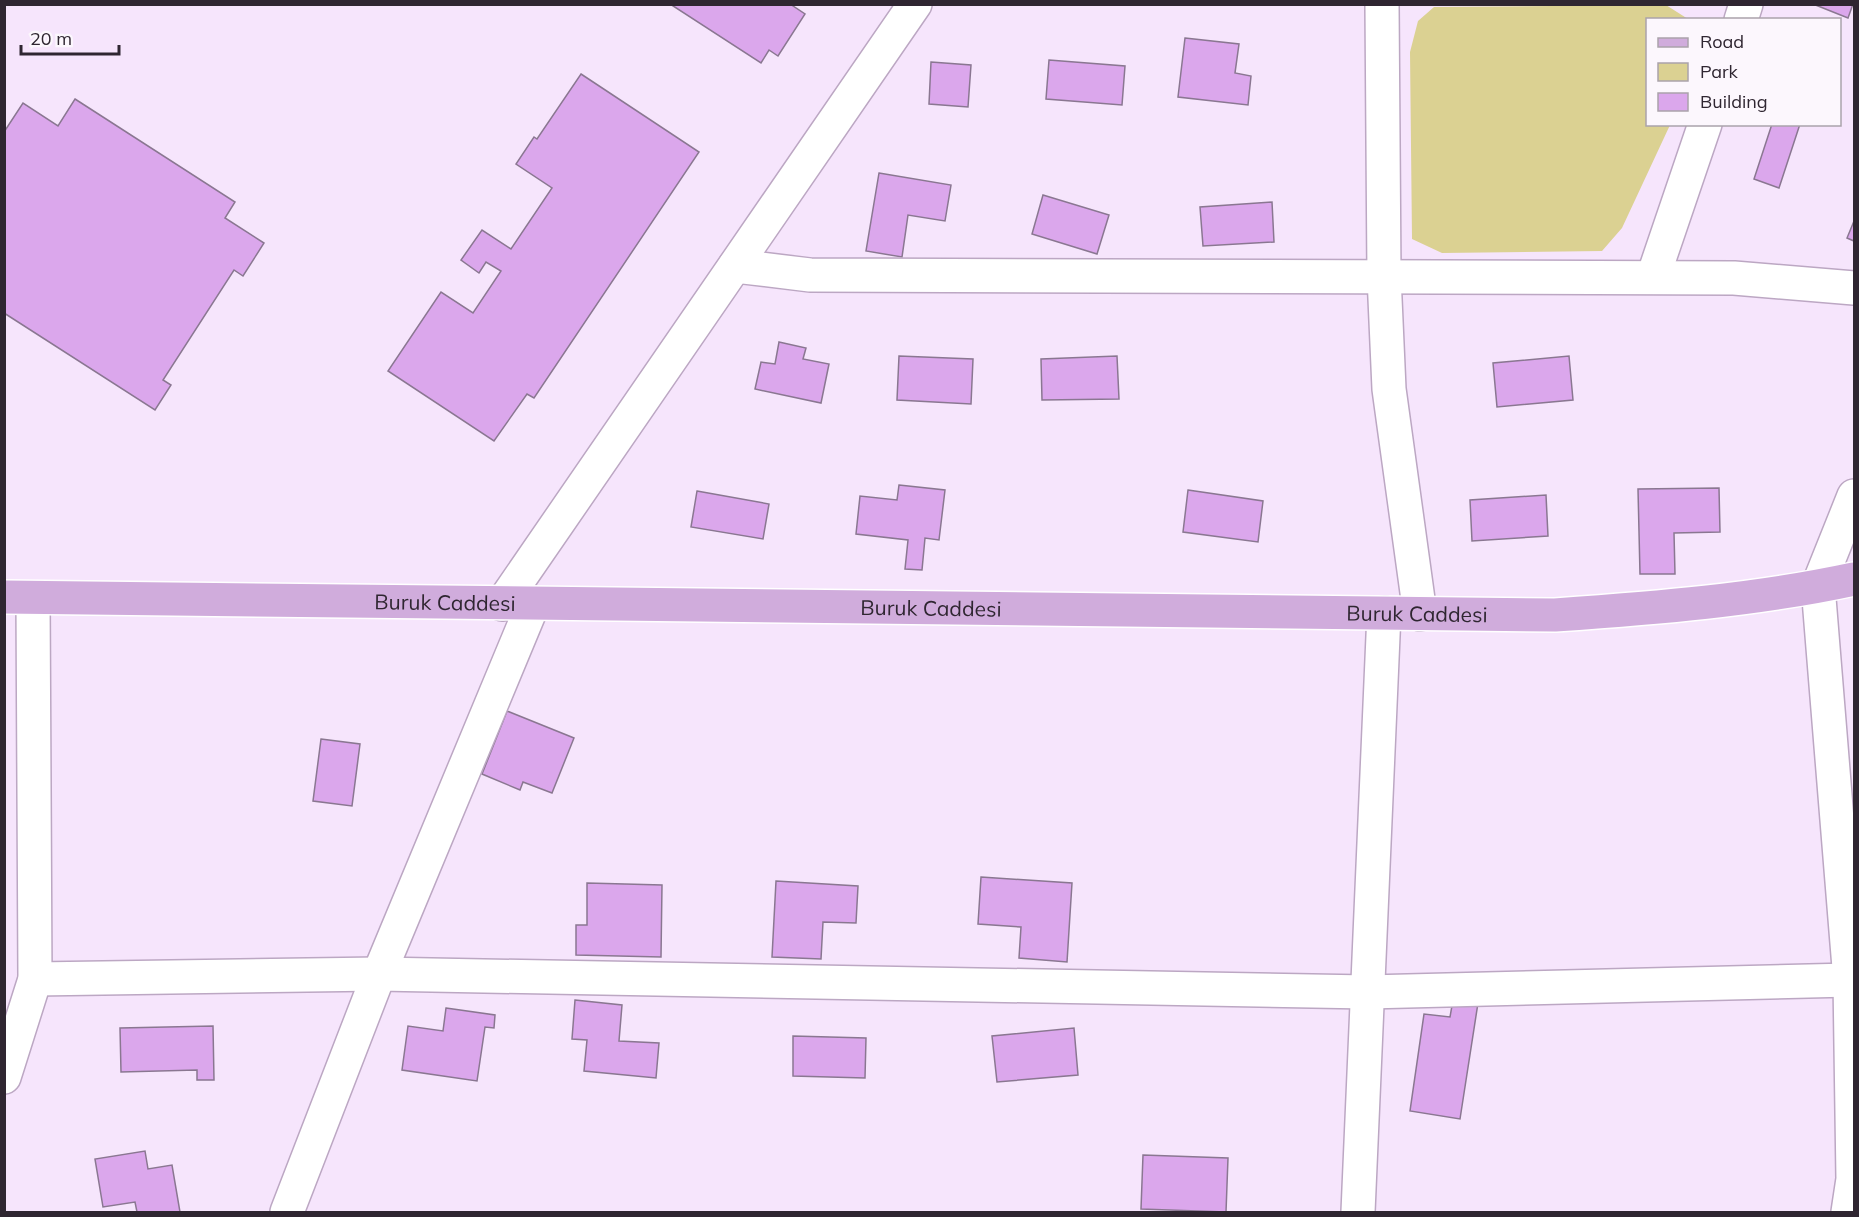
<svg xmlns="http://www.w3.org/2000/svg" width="1859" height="1217" viewBox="0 0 1859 1217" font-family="Mulish,sans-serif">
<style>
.green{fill:#dbd192}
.building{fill:#dba7ec;stroke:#8a7791;stroke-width:1.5}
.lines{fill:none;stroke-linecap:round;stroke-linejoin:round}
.minor-casing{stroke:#bca7c3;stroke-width:36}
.major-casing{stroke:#fff;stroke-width:36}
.minor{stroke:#fff;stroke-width:33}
.major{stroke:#d0acdc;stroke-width:33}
.labels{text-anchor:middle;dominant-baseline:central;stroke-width:6;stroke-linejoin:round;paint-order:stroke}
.street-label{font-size:21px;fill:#2f2631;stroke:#fcf7fd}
</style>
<rect width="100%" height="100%" fill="#f6e5fc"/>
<!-- green -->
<polygon class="green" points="1666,5 1688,19 1648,20 1648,124 1670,125 1622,228 1602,251 1442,253 1412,239 1410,52 1418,21 1434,7"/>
<!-- building -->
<g class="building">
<polygon points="670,4 790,4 805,14 778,56 769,50 761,63"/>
<polygon points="1813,4 1853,4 1848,18"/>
<polygon points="1185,38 1239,44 1235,73 1251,76 1248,105 1178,97"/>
<polygon points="1049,60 1125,66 1122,105 1046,99"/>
<polygon points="931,62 971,65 968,107 929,104"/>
<polygon points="581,74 699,152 534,398 527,394 494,441 388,371 441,292 473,313 501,271 486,262 479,273 461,260 482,230 511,249 552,188 516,164 534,137 537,139"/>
<polygon points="75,99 235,202 225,218 264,243 243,276 234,270 163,380 171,385 155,410 4,313 4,132 23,103 58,126"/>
<polygon points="1772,124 1800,124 1779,188 1754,179"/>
<polygon points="879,173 951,185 945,221 908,215 902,257 866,251"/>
<polygon points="1043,195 1109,215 1097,254 1032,234"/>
<polygon points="1272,202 1274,242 1203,246 1200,207"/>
<polygon points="1854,221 1854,241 1847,238"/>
<polygon points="779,342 806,348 803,359 829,364 821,403 755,389 761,362 775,364"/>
<polygon points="899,356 973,359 971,404 897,400"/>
<polygon points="1117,356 1119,399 1042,400 1041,359"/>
<polygon points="1569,356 1573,400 1497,407 1493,363"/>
<polygon points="899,485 945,490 939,540 925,538 922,570 905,569 908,540 856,534 860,496 897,500"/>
<polygon points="1719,488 1720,532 1674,533 1675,574 1640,574 1638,489"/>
<polygon points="1188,490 1263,501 1258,542 1183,532"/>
<polygon points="697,491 769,504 763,539 691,527"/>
<polygon points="1546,495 1548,536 1472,541 1470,500"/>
<polygon points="507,711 574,738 552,793 523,782 520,790 482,774"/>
<polygon points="321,739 360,744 352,806 313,801"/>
<polygon points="981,877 1072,883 1067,962 1019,958 1021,927 978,924"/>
<polygon points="776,881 858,886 856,923 823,922 821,959 772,957"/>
<polygon points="587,883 662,885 661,957 576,955 576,925 587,925"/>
<polygon points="575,1000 622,1005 619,1041 659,1043 656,1078 584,1071 587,1040 572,1039"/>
<polygon points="1453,1000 1478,1003 1460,1119 1410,1111 1424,1014 1450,1017"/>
<polygon points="446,1008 495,1015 494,1028 485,1027 477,1081 402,1070 408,1026 443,1031"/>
<polygon points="213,1026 214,1080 197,1080 197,1070 121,1072 120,1028"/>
<polygon points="1074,1028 1078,1075 997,1082 992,1036"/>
<polygon points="793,1036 866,1038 865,1078 793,1076"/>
<polygon points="145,1151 148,1169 172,1165 180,1212 137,1212 135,1202 103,1207 95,1159"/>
<polygon points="1143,1155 1228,1158 1226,1212 1141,1209"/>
</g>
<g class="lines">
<!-- minor casing -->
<g class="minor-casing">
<g id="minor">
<polyline points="1382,4 1384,276 1389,389 1420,614"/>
<polyline points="1741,20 1746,4"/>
<polyline points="735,266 810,275 1734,278 1854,288"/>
<polyline points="1653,277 1705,124"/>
<polyline points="502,604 915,4"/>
<polyline points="35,979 379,974 1368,992 1850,980"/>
<polyline points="4,1077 35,979 33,598"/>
<polyline points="287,1212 379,974 533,604"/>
<polyline points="1358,1212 1384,613"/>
<polyline points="1848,1212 1853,1179 1850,980 1818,586 1854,496"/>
</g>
</g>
<!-- major casing -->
<g class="major-casing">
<g id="major">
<path id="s1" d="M4,597L1555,615C1656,608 1756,600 1854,579"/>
</g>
</g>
<!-- minor -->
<use href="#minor" class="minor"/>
<!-- major -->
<use href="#major" class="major"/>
</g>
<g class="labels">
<!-- street labels -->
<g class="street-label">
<text stroke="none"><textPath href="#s1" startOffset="441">Buruk Caddesi</textPath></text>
<text stroke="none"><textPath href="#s1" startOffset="927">Buruk Caddesi</textPath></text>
<text stroke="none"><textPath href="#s1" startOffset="1413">Buruk Caddesi</textPath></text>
</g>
</g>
<!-- border -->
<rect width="1859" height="1217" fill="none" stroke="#2f2631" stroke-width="12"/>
<!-- legend -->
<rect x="1646" y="18" width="195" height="108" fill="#fcf7fd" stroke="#aaa3ab" stroke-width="1.5"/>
<rect x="1658" y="38" width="30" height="9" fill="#d0acdc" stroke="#aaa3ab" stroke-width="1.5"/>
<text x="1700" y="48" font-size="18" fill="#2f2631">Road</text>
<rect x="1658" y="63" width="30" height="18" fill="#dbd192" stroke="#aaa3ab" stroke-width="1.5"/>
<text x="1700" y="78" font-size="18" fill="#2f2631">Park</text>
<rect x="1658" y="93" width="30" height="18" fill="#dba7ec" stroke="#aaa3ab" stroke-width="1.5"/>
<text x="1700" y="108" font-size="18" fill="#2f2631">Building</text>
<!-- scale -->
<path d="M21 45v9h98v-9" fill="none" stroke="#2f2631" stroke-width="3"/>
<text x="30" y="45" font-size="18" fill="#2f2631" stroke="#fcf7fd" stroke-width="4.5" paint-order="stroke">20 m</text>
</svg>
